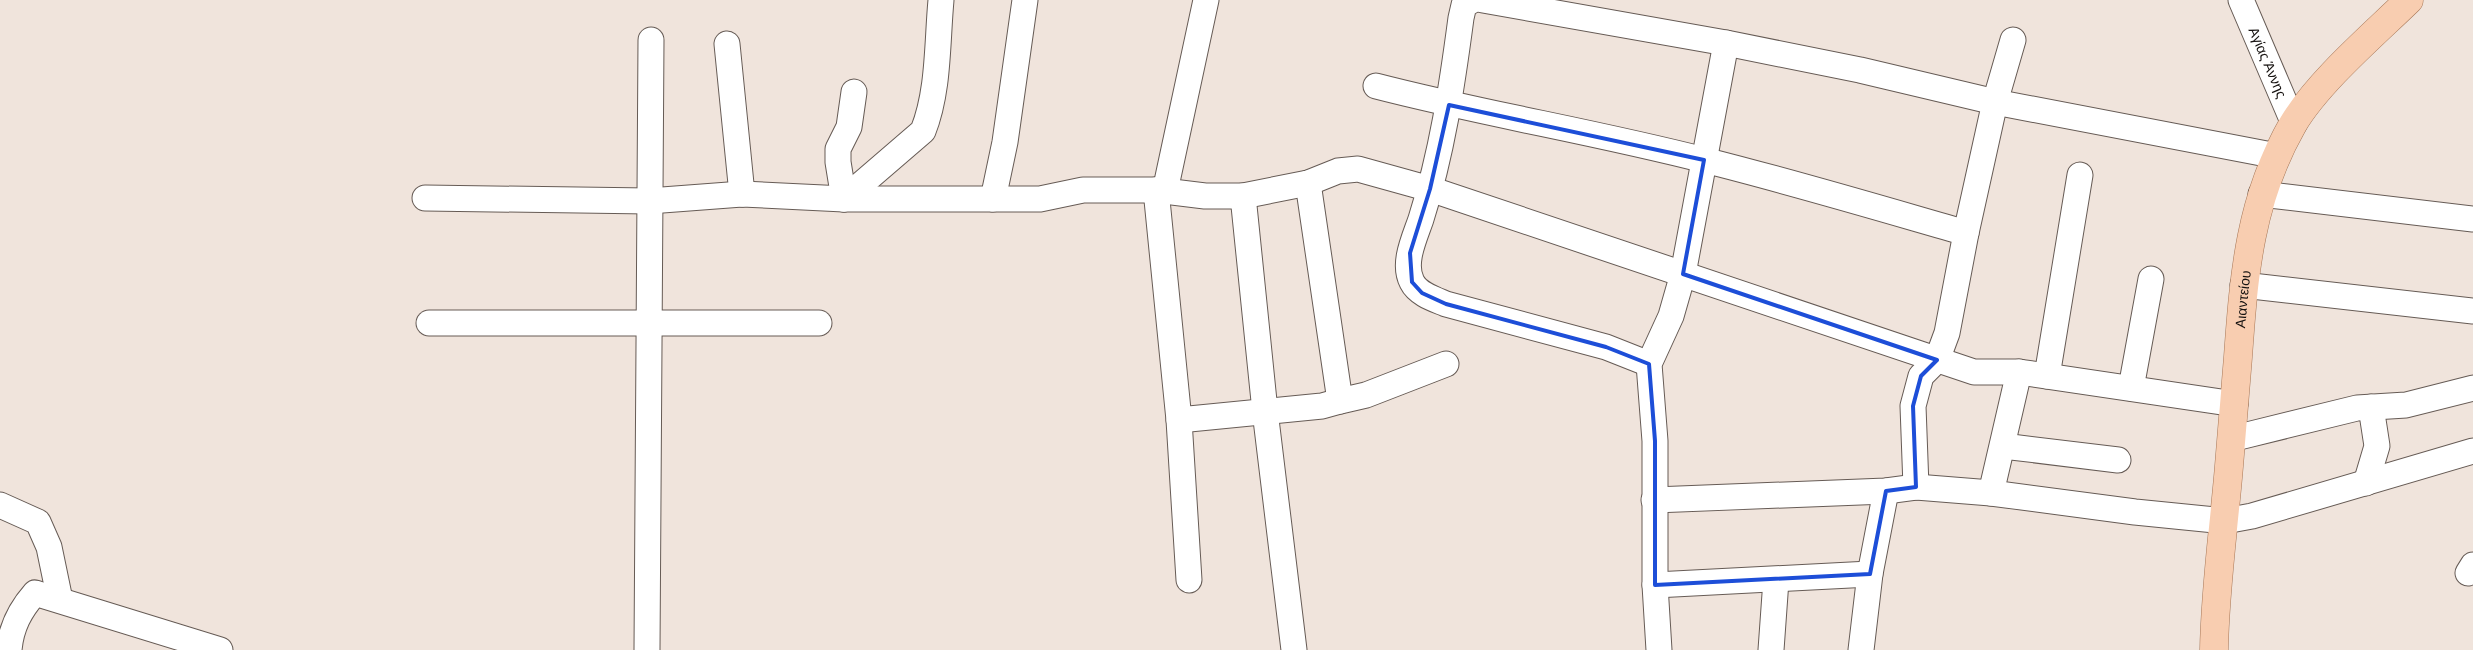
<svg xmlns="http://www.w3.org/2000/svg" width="2473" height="650" viewBox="0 0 2473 650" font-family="'DM Sans',sans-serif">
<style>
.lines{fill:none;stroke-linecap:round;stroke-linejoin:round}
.minor-casing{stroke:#665b55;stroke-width:27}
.major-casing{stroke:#a67656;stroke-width:29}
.minor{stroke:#fff;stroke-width:25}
.major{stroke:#f8cdb0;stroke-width:28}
.marked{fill:none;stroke:#1d4ed8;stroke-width:4;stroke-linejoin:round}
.labels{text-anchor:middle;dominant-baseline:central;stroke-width:4;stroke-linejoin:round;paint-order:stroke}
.street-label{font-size:14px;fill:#171311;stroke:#fff}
</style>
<rect width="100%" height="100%" fill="#f0e4dc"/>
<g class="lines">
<!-- minor casing -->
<g class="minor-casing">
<g id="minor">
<path d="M1473,0L1464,5L1461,18C1452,86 1442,153 1421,219C1415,237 1402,263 1412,282C1418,294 1434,299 1446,304L1606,347L1649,364"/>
<polyline points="1483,0 1726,43 1860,70 1995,102 2277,156"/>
<path id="s1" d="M2241,0L2294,124"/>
<polyline points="727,44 742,194"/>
<path d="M1376,86C1484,114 1595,132 1704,160C1792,182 1879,208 1966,233"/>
<polyline points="1156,190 1179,420 1322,406 1340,401 1308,183"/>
<polyline points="1165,191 1206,0"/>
<polyline points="2261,194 2473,219"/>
<polyline points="1243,196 1265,411 1294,650"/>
<polyline points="425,198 649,201 742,194 844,199 1040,199 1083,190 1156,190 1205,196 1243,196 1308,183 1338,171 1358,169 1430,189 1974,372 2019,372 2235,404"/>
<path d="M844,199L923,131C939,91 937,43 941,0"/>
<polyline points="844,199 838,162 838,149 849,127 854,92"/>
<polyline points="993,199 1005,142 1025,0"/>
<polyline points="2243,285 2473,311"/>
<polyline points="429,323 819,323"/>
<polyline points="2047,376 2080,175"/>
<polyline points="2131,388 2151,279"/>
<polyline points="1340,401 1366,395 1446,364"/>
<polyline points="1179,420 1189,580"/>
<polyline points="2231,439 2357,408 2406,405 2473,388"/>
<polyline points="2003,446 2118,460"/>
<polyline points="2366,483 2377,446 2371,407"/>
<polyline points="1916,487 1913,406 1921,376 1937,360 1947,333 1966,233 1995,102 2013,40"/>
<polyline points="1991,493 2019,372"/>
<polyline points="1654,500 1886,491 1916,487 1991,493 2135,512 2225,521 2252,516 2473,451"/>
<polyline points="0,505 38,522 49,547 60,600"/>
<polyline points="2468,573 2473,565"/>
<polyline points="1655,585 1870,574"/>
<path d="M9,650C11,627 20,610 35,593L220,650"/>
<polyline points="647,650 651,40"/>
<polyline points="1659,650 1655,585 1655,441 1649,364 1671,316 1683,274 1726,43"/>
<polyline points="1771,650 1776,580"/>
<polyline points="1861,650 1870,574 1886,491"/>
</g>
</g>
<!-- major casing -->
<g class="major-casing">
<g id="major">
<path id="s2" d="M2214,650C2215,588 2224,527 2229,466C2232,429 2235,393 2238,357C2244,273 2250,199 2293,124C2318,82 2373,35 2409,0"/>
</g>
</g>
<!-- minor -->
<use href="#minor" class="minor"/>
<!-- major -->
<use href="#major" class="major"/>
</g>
<!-- marked area -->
<path class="marked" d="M1449,105L1704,160L1683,274L1937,360L1921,376L1913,406L1916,487L1886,491L1870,574L1655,585V441L1649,364L1606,347L1446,304L1422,293L1412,282L1410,253L1430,189Z"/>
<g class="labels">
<!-- street labels -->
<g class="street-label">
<text stroke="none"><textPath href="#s1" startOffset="68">Αγίας Άννης</textPath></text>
<text stroke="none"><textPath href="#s2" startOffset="352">Αιαντείου</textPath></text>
</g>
</g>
</svg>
